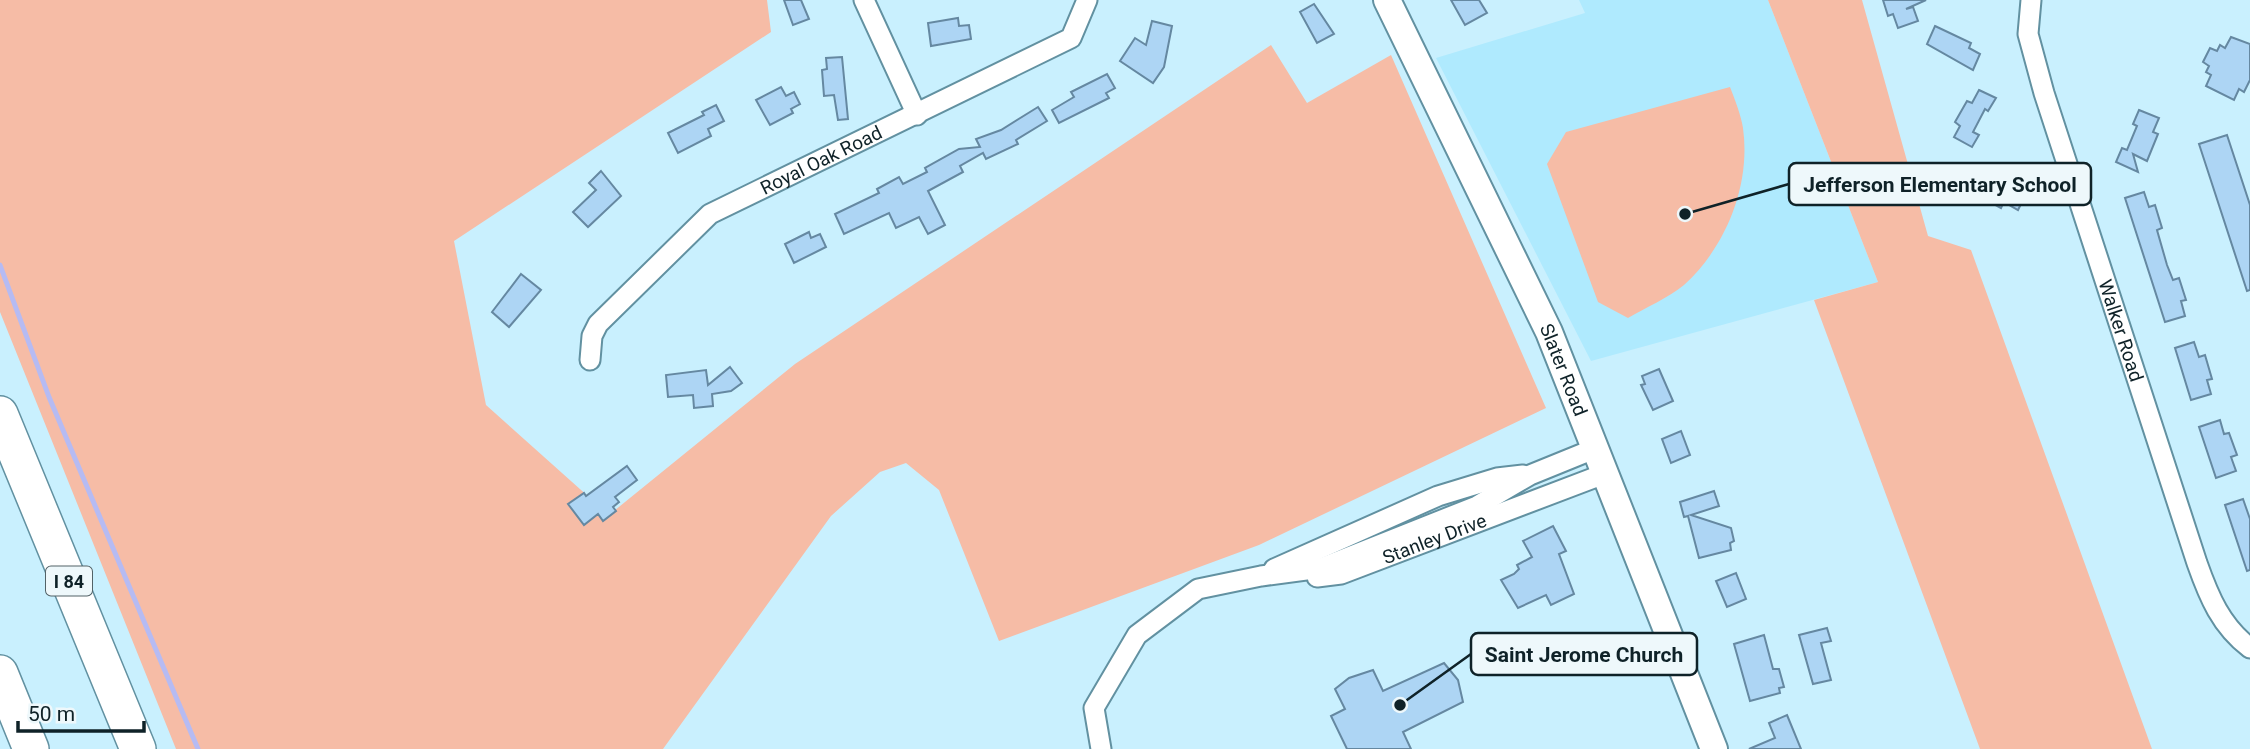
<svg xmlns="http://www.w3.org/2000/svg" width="2250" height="749" viewBox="0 0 2250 749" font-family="Roboto,sans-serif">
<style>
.built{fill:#afeafe}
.green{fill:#f6bca6}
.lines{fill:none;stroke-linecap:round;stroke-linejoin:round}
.stream{stroke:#b6bbf3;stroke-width:5}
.building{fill:#add5f4;stroke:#6588a1;stroke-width:2}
.minor-casing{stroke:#6291a1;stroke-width:23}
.secondary-casing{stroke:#6291a1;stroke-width:30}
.motorway-casing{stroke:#6291a1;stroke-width:38}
.minor{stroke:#fff;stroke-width:19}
.secondary{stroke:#fff;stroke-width:26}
.motorway{stroke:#fff;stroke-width:35}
.labels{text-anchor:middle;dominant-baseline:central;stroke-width:7;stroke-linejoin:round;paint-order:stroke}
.shield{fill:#eef8fb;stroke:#526267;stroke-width:2}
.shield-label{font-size:18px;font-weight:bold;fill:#0f2228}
.street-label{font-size:19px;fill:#0f2228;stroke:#eef8fb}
.leader{fill:none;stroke:#0f2228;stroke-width:2.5}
.callout-dot{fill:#0f2228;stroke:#eef8fb;stroke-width:2.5}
.callout{fill:#eef8fb;stroke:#0f2228;stroke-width:2.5}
.callout-label{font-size:21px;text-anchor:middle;font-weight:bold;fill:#0f2228}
</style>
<rect width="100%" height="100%" fill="#c9f0fe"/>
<!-- built -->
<polygon class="built" points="1579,0 1768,0 1878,282 1591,361 1436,58 1585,13"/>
<!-- green -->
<g class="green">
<polygon points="0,0 767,0 771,32 454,241 486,405 609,515 795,364 1271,45 1307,103 1391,55 1546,408 1259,545 999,641 939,490 906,463 880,472 831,516 663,749 176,749 0,312"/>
<polygon points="1768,0 1862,0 1928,236 1971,250 2152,749 1980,749 1814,300 1878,282"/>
<path d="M1730,87C1735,100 1741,115 1743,128C1751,185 1726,247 1684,285C1668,298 1645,308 1628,318L1598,302L1547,164L1566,132Z"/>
</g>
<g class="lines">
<!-- stream -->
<polyline class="stream" points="0,265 49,397 198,749"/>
</g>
<!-- building -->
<g class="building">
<polygon points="784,0 801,0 809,19 793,25"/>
<polygon points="1451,0 1479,0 1487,13 1465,25"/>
<polygon points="1883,0 1926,0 1906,9 1913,7 1918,21 1898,28 1893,14 1888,16"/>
<polygon points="1314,4 1334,34 1317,43 1300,12"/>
<polygon points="958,18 959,26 969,25 971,39 931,46 928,23"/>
<polygon points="1152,21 1172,26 1164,67 1153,83 1120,61 1135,38 1146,45"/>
<polygon points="1935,26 1971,43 1969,48 1980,54 1973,70 1927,44"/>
<polygon points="2231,37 2250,44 2250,80 2244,92 2239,89 2234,100 2206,86 2211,75 2206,72 2209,66 2203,62 2210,48 2217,51 2220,45 2225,48"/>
<polygon points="842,57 848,119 838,120 834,95 824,96 822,70 827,69 826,58"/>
<polygon points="1107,74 1115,88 1106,93 1109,98 1059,123 1052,110 1074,97 1071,92"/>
<polygon points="781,87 786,96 794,92 800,104 791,109 793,113 770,125 756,100"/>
<polygon points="1979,90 1996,98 1988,111 1985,109 1973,132 1979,135 1972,147 1954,137 1960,126 1955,122 1967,101 1972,103"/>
<polygon points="716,105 724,121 708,129 711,136 678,153 668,133 704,115 702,112"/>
<polygon points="1038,107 1047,121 1016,140 1018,144 986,159 983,153 960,166 963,172 928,191 945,225 928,234 919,217 896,228 889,213 844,234 835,214 879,193 877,189 899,177 903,184 927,172 925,168 959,149 980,147 976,139 1001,130"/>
<polygon points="2139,110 2159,118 2153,132 2158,134 2147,161 2133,154 2138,172 2116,162 2122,148 2127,150 2137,126 2133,124"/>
<polygon points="2227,135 2250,205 2250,290 2247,291 2199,144"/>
<polygon points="601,171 621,196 588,227 573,212 596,190 589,183"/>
<polygon points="1987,184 2007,195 2001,208 1981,197"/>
<polygon points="2010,191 2024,198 2018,210 2004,202"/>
<polygon points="2144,192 2149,207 2155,205 2162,228 2157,230 2167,265 2173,280 2179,278 2186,300 2181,301 2185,316 2165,322 2125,198"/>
<polygon points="809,232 811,238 820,234 826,247 794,263 785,244"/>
<polygon points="521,274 541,290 509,327 492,312"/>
<polygon points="2194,342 2199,357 2205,355 2212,379 2207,380 2211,394 2191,400 2175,348"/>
<polygon points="730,367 742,383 731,391 712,394 713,406 694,408 693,395 668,397 666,375 706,370 708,385"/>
<polygon points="1659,369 1673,401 1653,410 1641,385 1645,384 1642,376"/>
<polygon points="2220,420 2224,434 2229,433 2237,455 2231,457 2236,471 2216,478 2199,427"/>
<polygon points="1681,431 1690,455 1671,463 1662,439"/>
<polygon points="627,466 637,480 615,497 619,502 613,507 616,511 603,521 598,514 584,525 568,504 584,493 586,496"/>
<polygon points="1714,491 1719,506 1691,515 1731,528 1734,541 1730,543 1731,550 1699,558 1688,516 1684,517 1680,502"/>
<polygon points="2243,499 2250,519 2250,570 2247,571 2225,505"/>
<polygon points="1553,526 1566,551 1559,554 1574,594 1551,605 1546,595 1518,608 1501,580 1514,574 1519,569 1517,565 1532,557 1523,541"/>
<polygon points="1736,573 1746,599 1727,607 1716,581"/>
<polygon points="1827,628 1831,641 1821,643 1831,680 1813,684 1799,635"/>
<polygon points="1764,635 1773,669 1779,669 1784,687 1779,688 1780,693 1750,701 1734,644"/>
<polygon points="1444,663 1458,680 1463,702 1403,732 1411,749 1347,749 1331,716 1345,709 1335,689 1349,678 1373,670 1383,691"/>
<polygon points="1787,715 1801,749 1749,749 1775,738 1769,723"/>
</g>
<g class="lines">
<!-- minor casing -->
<g class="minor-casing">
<g id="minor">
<polyline points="864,0 917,115"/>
<path id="s1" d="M2031,0L2028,34L2044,93L2197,563C2209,597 2221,626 2250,648"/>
<path id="s2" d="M590,360L592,336L598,324L710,214L1071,38L1087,0"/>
<polyline points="1274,569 1438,496 1497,478 1523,475"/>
<path id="s3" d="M1317,577L1341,574L1604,474"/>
<polyline points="1101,749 1094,708 1137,635 1198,589 1261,576 1321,568 1477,506 1530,475 1594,449"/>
</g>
</g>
<!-- secondary casing -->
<g class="secondary-casing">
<g id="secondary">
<path id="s4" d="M1387,0L1549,332L1714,749"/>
</g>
</g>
<!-- motorway casing -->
<g class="motorway-casing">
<g id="motorway">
<polyline points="0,414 138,749"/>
<polyline points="0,673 31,749"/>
</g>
</g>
<!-- minor -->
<use href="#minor" class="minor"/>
<!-- secondary -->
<use href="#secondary" class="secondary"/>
<!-- motorway -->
<use href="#motorway" class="motorway"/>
</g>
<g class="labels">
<!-- shield labels -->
<rect class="shield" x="46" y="566.5" width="46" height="29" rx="5"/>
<g class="shield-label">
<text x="69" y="581">I 84</text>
</g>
<!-- street labels -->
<g class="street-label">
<text stroke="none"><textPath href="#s2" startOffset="318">Royal Oak Road</textPath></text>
<text stroke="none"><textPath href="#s1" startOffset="345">Walker Road</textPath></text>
<text stroke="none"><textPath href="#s4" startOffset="410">Slater Road</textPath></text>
<text stroke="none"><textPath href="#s3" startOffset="124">Stanley Drive</textPath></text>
</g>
</g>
<!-- callouts -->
<path class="leader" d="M1685 214L1789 184M1400 705L1471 654"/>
<g class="callout-dot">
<circle cx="1685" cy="214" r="7"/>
<circle cx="1400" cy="705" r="7"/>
</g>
<g class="callout">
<rect x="1789" y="163" width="302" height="42" rx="7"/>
<rect x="1471" y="633" width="226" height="42" rx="7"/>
</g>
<g class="callout-label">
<text x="1940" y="192">Jefferson Elementary School</text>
<text x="1584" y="662">Saint Jerome Church</text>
</g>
<!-- scale -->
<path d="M18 721v10h126v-10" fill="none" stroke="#0f2228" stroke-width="3.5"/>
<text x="28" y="721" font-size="21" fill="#0f2228" stroke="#eef8fb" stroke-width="5" paint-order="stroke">50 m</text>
</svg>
